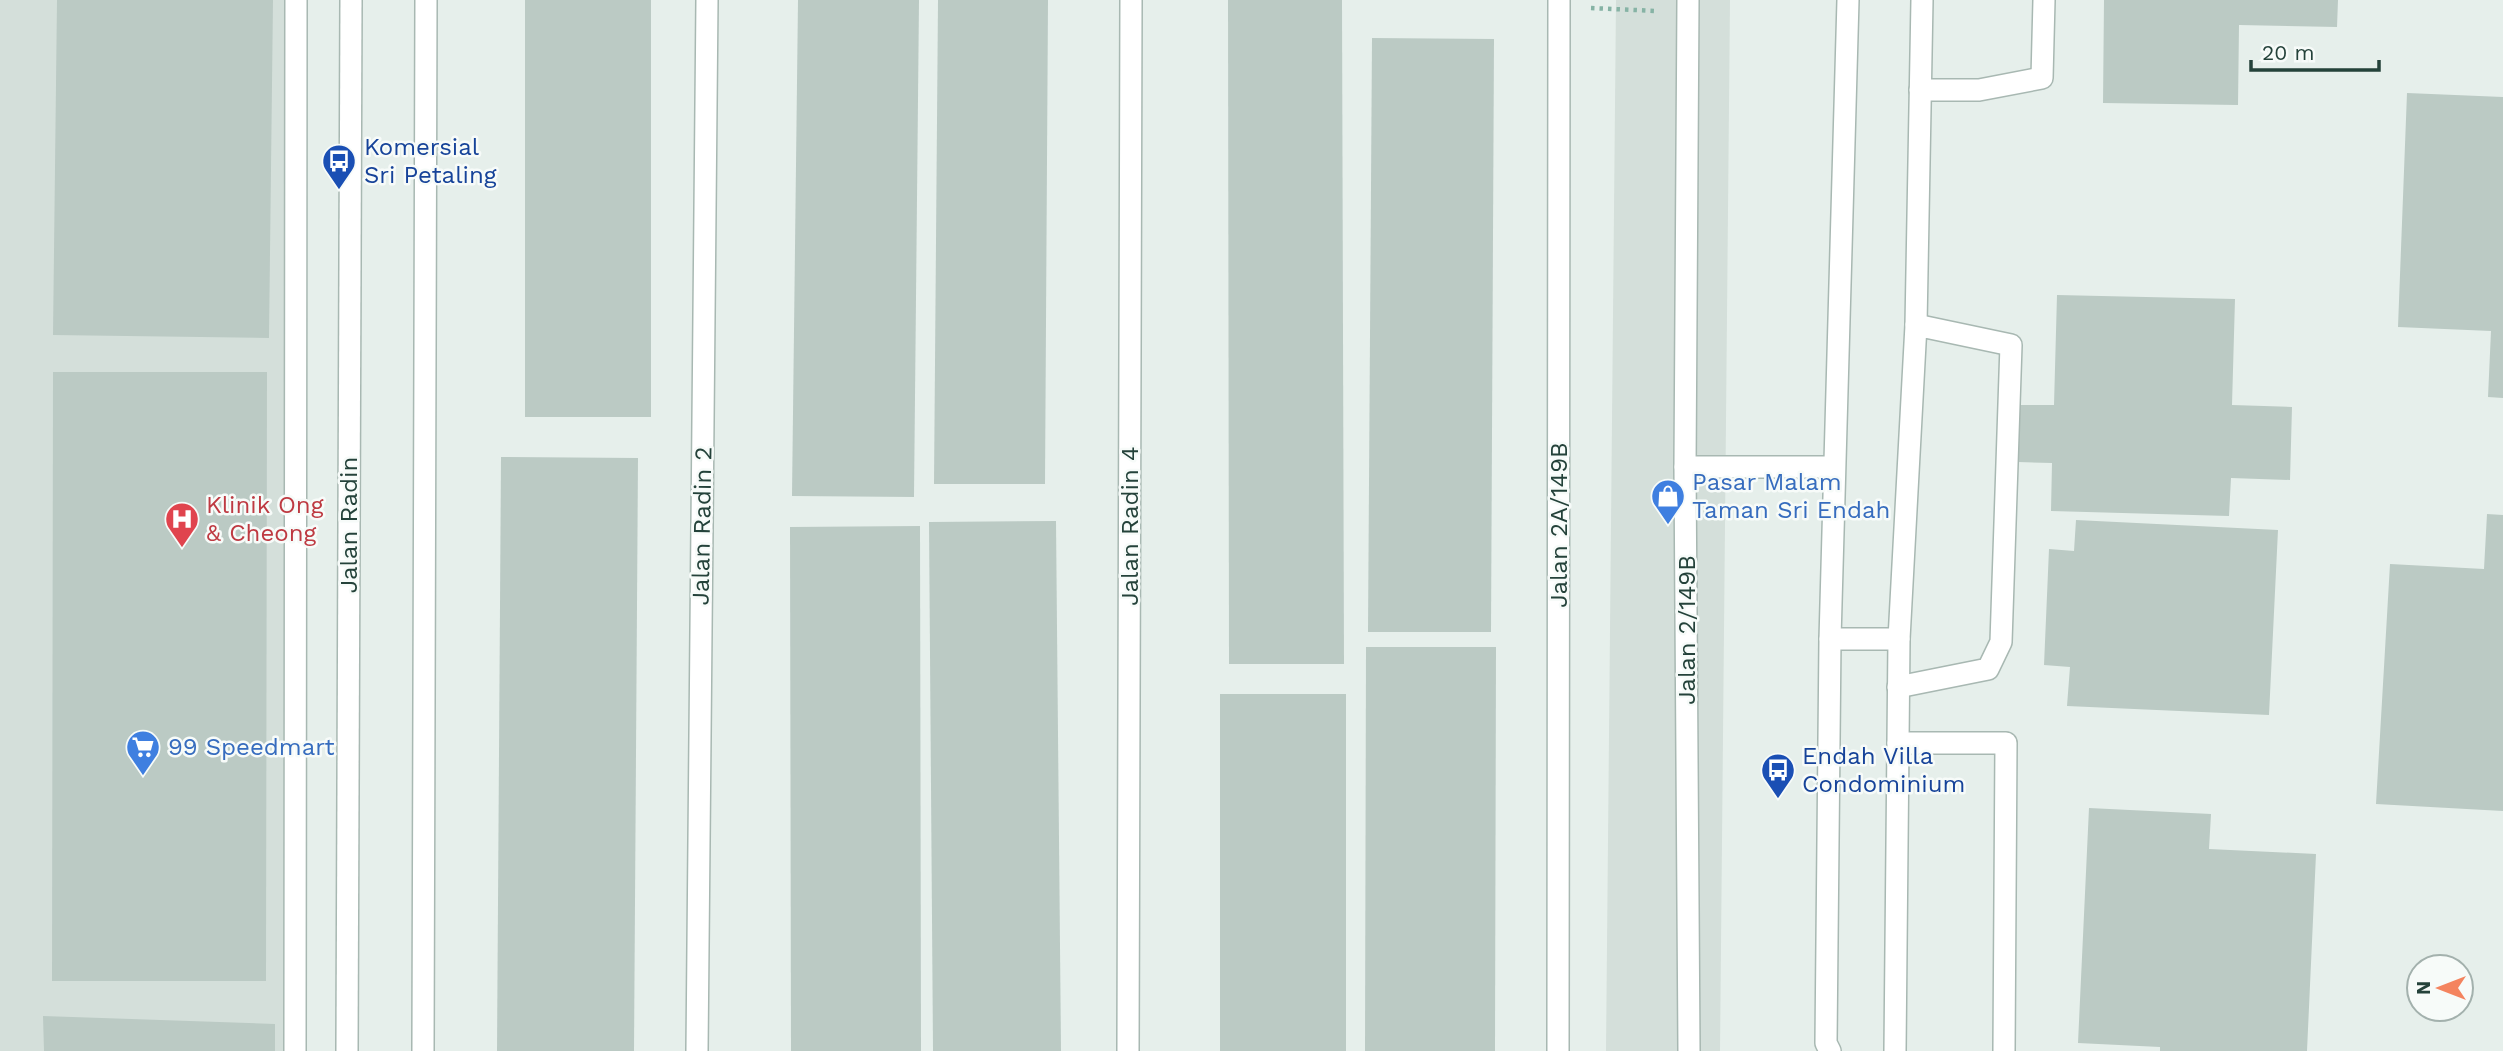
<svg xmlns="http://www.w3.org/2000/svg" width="2503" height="1051" viewBox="0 0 2503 1051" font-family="'Work Sans',sans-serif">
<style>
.built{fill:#d4dfda}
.building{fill:#bbcac4}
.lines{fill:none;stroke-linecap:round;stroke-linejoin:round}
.minor-casing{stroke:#a8b8b2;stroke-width:24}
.path{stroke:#86b3a5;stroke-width:4.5;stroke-dasharray:3.5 5;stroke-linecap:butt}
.minor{stroke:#fff;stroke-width:21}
.labels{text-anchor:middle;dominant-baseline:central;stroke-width:5;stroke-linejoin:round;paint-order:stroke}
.transit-label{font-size:24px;fill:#164399;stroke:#f7fbf9;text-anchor:start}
.shop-label{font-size:24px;fill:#366cbe;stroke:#f7fbf9;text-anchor:start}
.health-label{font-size:24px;fill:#be3a42;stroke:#f7fbf9;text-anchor:start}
.street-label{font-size:24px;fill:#24423a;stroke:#f7fbf9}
</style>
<rect width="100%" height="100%" fill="#e6efeb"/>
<!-- built -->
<g class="built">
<polygon points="0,0 306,0 297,1051 0,1051"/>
<polygon points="1616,0 1730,0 1720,1051 1606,1051"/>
</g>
<!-- building -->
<g class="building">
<polygon points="57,0 273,0 269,338 53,335"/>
<rect x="525" y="0" width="126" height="417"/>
<polygon points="798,0 919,0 914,497 792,496"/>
<polygon points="938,0 1048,0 1045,484 934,484"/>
<polygon points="1228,0 1342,0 1344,664 1229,664"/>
<polygon points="2104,0 2338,0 2337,27 2239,25 2238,105 2103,103"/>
<polygon points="1372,38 1494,39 1491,632 1368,632"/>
<polygon points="2407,93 2503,97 2503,398 2488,397 2491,331 2398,327"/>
<polygon points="2057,295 2235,299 2232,405 2292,407 2290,480 2231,478 2229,516 2051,511 2052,463 2018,462 2020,405 2054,405"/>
<polygon points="53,372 267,372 266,981 52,981"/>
<polygon points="501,457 638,458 634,1051 497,1051"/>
<polygon points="2487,514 2503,515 2503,811 2376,804 2390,564 2484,569"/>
<polygon points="2076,520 2278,530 2269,715 2067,706 2070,667 2044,665 2049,549 2074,551"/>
<polygon points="1056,521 1061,1051 933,1051 929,522"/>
<polygon points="920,526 921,1051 791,1051 790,527"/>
<polygon points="1366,647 1496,647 1495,1051 1365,1051"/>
<rect x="1220" y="694" width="126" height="357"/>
<polygon points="2089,808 2211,814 2209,849 2316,854 2307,1051 2160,1051 2160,1047 2078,1043"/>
<polygon points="43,1016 275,1024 275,1051 44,1051"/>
</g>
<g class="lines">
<!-- minor casing -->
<g class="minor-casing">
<g id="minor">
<polyline points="1688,0 1685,467 1689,1051"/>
<polyline points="1920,90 1979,90 2042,78 2044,0"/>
<polyline points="1916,325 1922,0"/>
<polyline points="1685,467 1834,467"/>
<polyline points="1830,639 1899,639 1895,1051"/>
<polyline points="1898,687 1988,669 2001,642 2011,345 1916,325 1899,639"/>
<polyline points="1898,743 2006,743 2004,1051"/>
<polyline points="295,1051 296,0"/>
<polyline points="347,1051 351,0"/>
<polyline points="423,1051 426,0"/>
<polyline points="697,1051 707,0"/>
<polyline points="1128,1051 1131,0"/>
<polyline points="1558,1051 1559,0"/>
<polyline points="1830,1051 1826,1043 1830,639 1848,0"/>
</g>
</g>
<!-- path -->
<polyline class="path" points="1591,8 1656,11"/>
<!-- minor -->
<use href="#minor" class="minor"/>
</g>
<!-- icons -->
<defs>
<g id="bus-pin" transform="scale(1.75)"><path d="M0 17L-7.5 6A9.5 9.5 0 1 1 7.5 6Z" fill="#1a4fb4" stroke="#f7fbf9"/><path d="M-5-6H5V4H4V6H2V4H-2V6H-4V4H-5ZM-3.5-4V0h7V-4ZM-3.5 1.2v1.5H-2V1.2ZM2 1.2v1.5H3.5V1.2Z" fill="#fff"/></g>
<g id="shop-pin" transform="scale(1.75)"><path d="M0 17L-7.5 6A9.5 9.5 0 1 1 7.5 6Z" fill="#3f7fe0" stroke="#f7fbf9"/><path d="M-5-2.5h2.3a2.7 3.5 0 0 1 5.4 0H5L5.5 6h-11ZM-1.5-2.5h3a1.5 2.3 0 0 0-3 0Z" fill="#fff"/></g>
<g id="hospital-pin" transform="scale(1.75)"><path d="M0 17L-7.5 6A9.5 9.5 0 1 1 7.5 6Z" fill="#e0444e" stroke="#f7fbf9"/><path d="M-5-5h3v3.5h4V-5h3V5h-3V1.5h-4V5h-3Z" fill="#fff"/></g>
<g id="supermarket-pin" transform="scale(1.75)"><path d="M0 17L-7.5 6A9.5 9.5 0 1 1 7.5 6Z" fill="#3f7fe0" stroke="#f7fbf9"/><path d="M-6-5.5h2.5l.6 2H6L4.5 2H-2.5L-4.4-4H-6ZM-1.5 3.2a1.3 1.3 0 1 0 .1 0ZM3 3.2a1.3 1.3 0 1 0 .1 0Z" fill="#fff"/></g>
</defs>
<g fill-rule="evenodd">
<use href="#bus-pin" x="339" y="161"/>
<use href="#shop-pin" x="1668" y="496"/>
<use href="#hospital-pin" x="182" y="519"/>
<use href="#supermarket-pin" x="143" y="747"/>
<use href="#bus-pin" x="1778" y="770"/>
</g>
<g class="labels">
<!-- transit labels -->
<g class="transit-label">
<text x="364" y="147">Komersial<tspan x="364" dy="28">Sri Petaling</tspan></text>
<text x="1802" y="756">Endah Villa<tspan x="1802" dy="28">Condominium</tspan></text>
</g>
<!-- shop labels -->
<g class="shop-label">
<text x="1692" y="482">Pasar Malam<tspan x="1692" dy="28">Taman Sri Endah</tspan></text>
<text x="168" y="747">99 Speedmart</text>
</g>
<!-- health labels -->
<g class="health-label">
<text x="206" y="505">Klinik Ong<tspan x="206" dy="28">&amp; Cheong</tspan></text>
</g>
<!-- street labels -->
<g class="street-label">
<text transform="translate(349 525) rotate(-90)">Jalan Radin</text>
<text transform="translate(1559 525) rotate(-90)">Jalan 2A/149B</text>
<text transform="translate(702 526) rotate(-89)">Jalan Radin 2</text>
<text transform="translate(1130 526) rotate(-90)">Jalan Radin 4</text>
<text transform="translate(1687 630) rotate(-90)">Jalan 2/149B</text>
</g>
</g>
<!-- north arrow -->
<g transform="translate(2440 988) rotate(270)"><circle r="33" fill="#f7fbf9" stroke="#a3b1ad" stroke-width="2"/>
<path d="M0-5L12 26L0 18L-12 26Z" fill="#f4845f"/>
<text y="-10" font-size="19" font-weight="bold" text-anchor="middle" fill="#24423a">N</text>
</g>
<!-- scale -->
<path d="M2251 60v10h128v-10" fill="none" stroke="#24423a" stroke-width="3.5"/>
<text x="2262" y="60" font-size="21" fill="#24423a" stroke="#f7fbf9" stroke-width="5" paint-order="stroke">20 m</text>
</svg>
